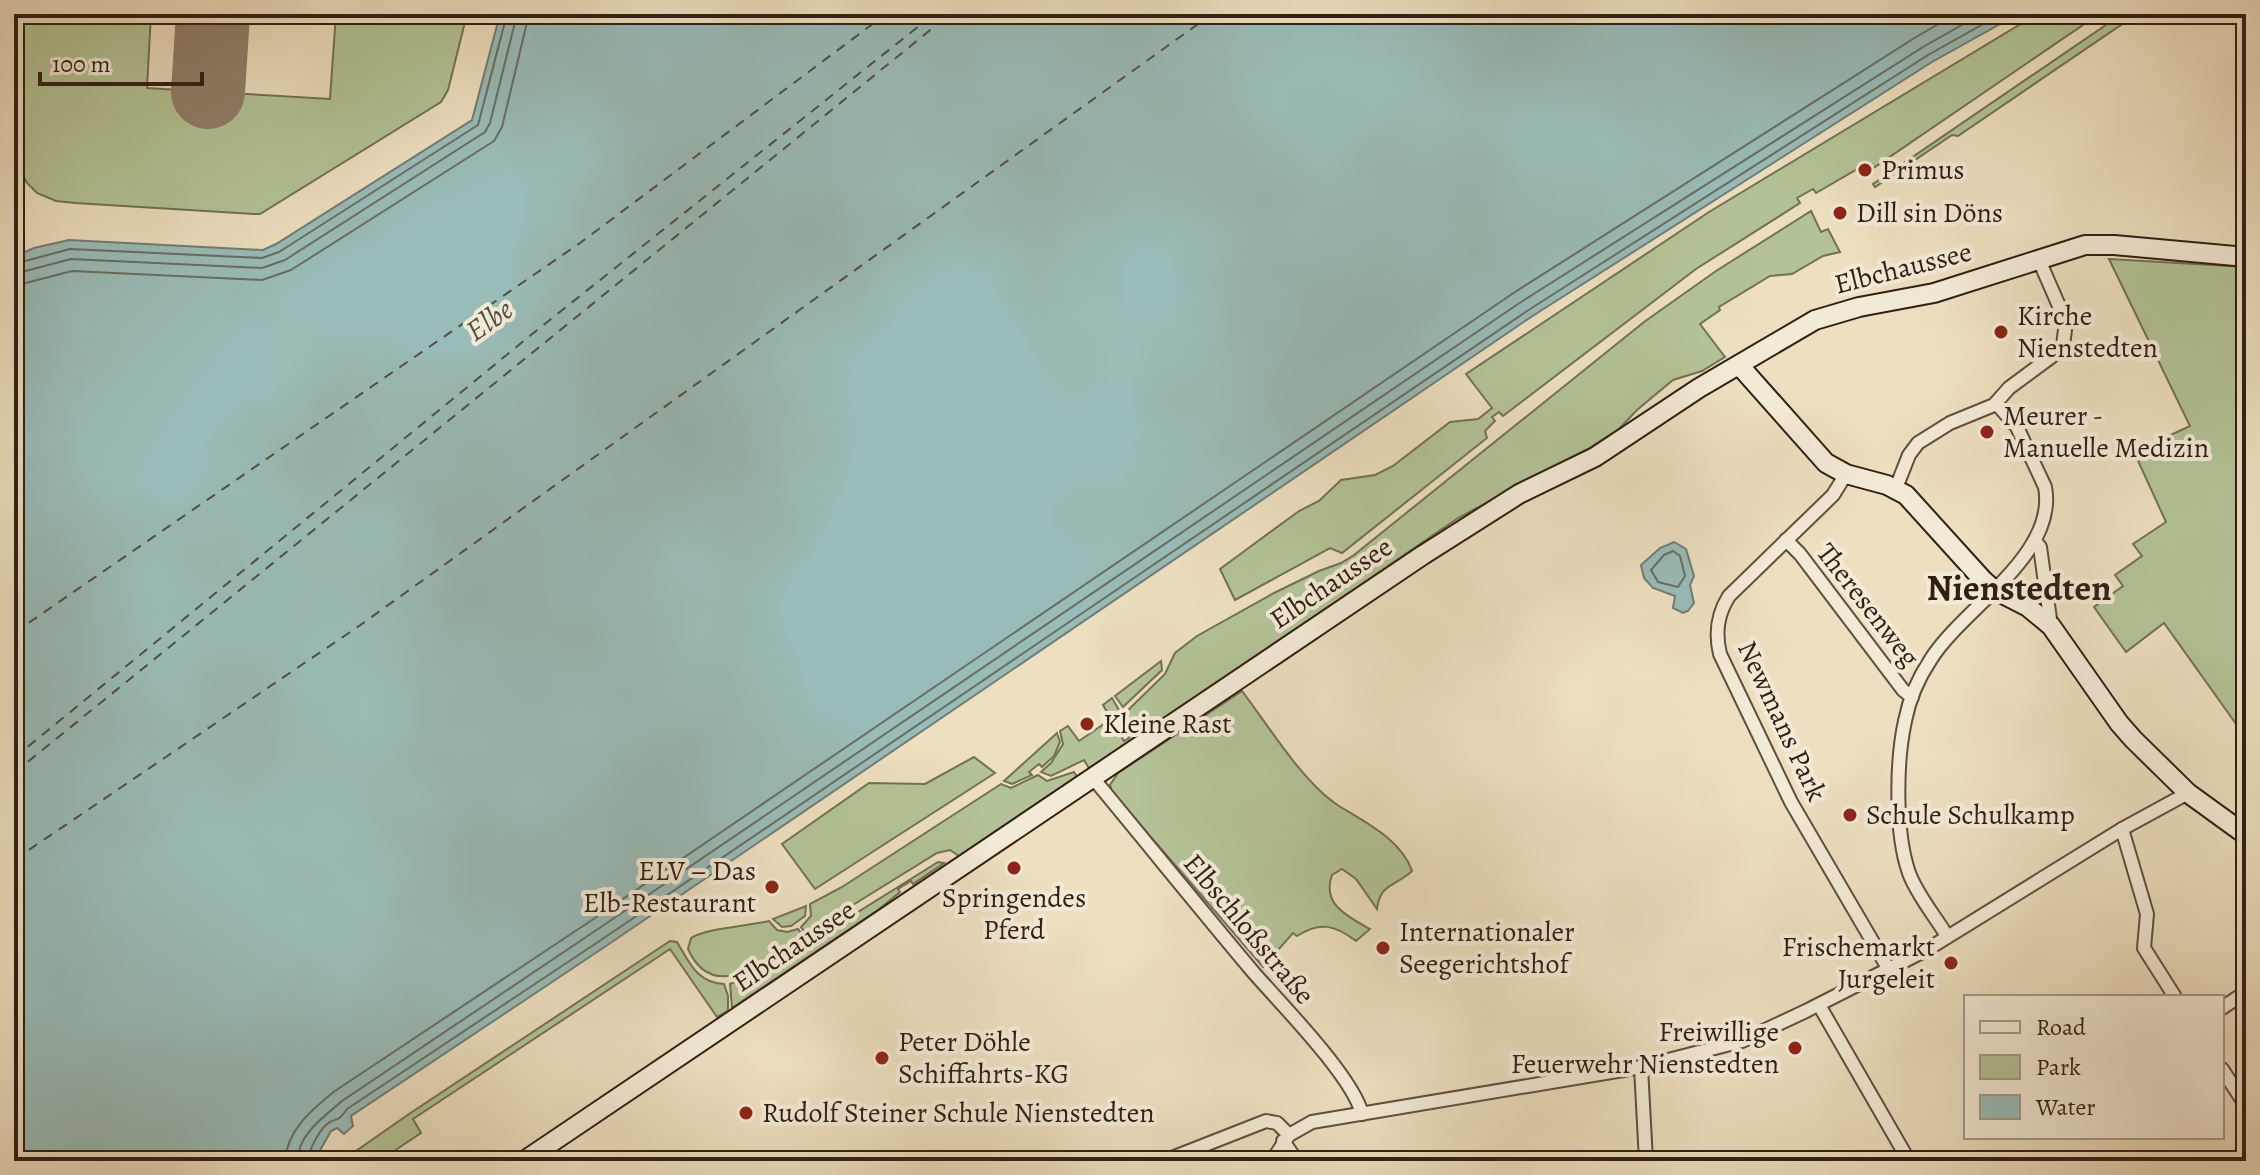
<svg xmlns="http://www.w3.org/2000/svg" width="2260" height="1175" viewBox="0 0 2260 1175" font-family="Alegreya,serif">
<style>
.green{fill:#b3c397;stroke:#727156;stroke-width:2}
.water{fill:#9abcb8;stroke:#707d76;stroke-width:2}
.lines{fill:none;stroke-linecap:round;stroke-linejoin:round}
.shore{stroke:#666e66;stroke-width:2}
.ferry{stroke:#504e45;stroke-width:2;stroke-dasharray:10 8;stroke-linecap:butt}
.runway{stroke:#8f7f6a;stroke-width:74}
.street-casing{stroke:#604f3f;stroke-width:16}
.secondary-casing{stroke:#311f14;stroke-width:22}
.street{stroke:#f3ead6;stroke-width:12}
.secondary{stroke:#f3ead6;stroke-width:18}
.poi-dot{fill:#8f2418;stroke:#f3ead6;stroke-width:3}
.labels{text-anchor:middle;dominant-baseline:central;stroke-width:8;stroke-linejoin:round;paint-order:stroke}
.poi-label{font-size:28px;fill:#311f14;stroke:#f3ead6;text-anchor:start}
.street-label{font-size:28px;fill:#311f14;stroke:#f3ead6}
.water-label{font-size:30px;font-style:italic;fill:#504e45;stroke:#f3ead6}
.district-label{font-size:36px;font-weight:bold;fill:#311f14;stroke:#f3ead6}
</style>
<rect width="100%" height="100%" fill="#eddfc0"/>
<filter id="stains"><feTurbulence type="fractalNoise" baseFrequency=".0025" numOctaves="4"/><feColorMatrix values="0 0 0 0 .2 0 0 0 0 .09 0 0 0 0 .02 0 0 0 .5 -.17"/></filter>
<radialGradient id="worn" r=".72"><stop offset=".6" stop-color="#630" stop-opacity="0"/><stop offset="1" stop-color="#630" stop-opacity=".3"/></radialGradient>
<!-- green -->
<g class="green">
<polygon points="14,14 151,14 147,88 330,99 336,14 467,14 448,90 441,102 260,214 254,214 75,203 56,201 37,193 27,183 14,158"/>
<polygon points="2037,14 2099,14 1869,171 1861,167 1816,193 1813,189 1797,198 1800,203 1696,269 1503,416 1499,412 1492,417 1495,421 1485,431 1487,438 1342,553 1330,548 1235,600 1220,569 1299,511 1319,501 1341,480 1375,475 1393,466 1450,422 1478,419 1492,408 1466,374 1709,212"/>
<polygon points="2122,14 2137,14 1958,136 1952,135 1875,187 1873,184"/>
<polygon points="1811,211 1821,232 1828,229 1840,252 1823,256 1792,274 1770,276 1719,307 1720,310 1700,324 1725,357 1702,371 1673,380 1637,410 1619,429 1588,449 1458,518 1090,770 1084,760 1051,776 1041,772 1051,763 1063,744 1060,731 1068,726 1079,741 1111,719 1103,705 1112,698 1119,710 1114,724 1124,741 1129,738 1122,726 1122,716 1165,674 1175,653 1197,636 1274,593 1319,571 1341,563 1354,555 1644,322 1716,271"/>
<polygon points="2109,259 2246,267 2246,738 2164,623 2126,652 2094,607 2123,586 2115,575 2142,556 2133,544 2166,522 2134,452 2190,426"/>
<polygon points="1161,661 1162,670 1123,707 1115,696"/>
<path d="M1242,691C1268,725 1303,783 1339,806C1365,822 1402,840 1412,871C1395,887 1380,883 1377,909L1356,879L1342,869L1332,875C1321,905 1349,917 1370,929L1356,941C1335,925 1320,921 1297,936L1293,933L1263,967L1112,792L1110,785L1118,773Z"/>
<polygon points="1057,733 1060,742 1054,756 1042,767 1039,764 1029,772 1032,775 1012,784 1004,781"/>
<polygon points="974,757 995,773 815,889 782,844 869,783 925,784"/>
<polygon points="1074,772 1077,777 959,856 950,850 937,853 806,934 801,927 811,916 810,904 842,887 1001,784 1011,788 1038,775 1047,781"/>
<polygon points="938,862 944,863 913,884 911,881 898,889 900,892 878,910 732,1008 730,984 762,972"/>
<polygon points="806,906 805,916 791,926 782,927 773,919"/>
<path d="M769,921L777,930L787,932L798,929L803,936C768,958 714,1007 688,949L691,938C707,928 748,926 769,921Z"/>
<path d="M670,941L677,942C689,962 697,983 724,984L728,996V1011L717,1017L670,949L413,1119L421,1133L379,1161H348L356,1151L409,1114Z"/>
</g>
<!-- water -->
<g class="water">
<polygon points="500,14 2018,14 1932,62 1531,317 609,944 351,1116 353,1126 344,1134 337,1128 331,1131 314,1161 14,1161 14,257 34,248 69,240 263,250 276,244 472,120"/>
<polygon points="1674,542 1686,549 1694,576 1690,585 1694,603 1688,611 1683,613 1673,608 1675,596 1653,588 1644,578 1641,565 1660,548"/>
</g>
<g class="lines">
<!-- shore -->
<g class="shore">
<polyline points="14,264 70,249 262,258 279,252 478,125 507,14"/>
<polyline points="14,274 71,259 262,268 285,260 485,132 490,123 517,14"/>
<polyline points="14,286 72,271 262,280 291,270 494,141 502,127 529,14"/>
<polygon points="1673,551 1680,556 1685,576 1678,587 1658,582 1651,570 1664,555"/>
<path d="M285,1161C287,1129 313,1109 335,1091L592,920L1515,292L1916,37L1956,14"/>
<path d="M297,1161C299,1133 324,1117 342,1101L598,929L1521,302L1923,47L1981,14"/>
<path d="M307,1161C309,1151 318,1132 326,1125C337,1115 335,1126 347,1109L604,938L1527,311L1928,55L2001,14"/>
</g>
<!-- ferry -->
<g class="ferry">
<polyline points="14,633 580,243 886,14"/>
<polyline points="14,758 531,335 934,14"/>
<polyline points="14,773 950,14"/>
<polyline points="14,860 359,626 1212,14"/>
</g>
<!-- runway -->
<polyline class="runway" points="208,92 213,14"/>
<!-- street casing -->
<g class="street-casing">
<g id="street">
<path d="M1846,474L1833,495L1729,596C1717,615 1715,633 1720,654L1791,802L1888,968"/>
<polyline points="1896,488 1909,455 1918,443 1950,423 1994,405 2009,388 2051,357 2063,345 2066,322 2039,260"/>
<polyline points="1786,540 1800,554 1903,690 1912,697"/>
<polyline points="2035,541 2040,547 2051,626"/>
<path d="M1093,778C1147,843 1200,909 1254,973C1282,1005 1353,1077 1362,1114"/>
<polyline points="2122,829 2147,914 2144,948 2175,997"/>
<path d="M1947,936C1935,916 1917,895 1909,873C1895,833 1896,762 1905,721C1909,700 1919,677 1931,659C1963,608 2058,555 2045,487L2017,427L1996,403"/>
<polyline points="1819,1005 1909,1161"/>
<polyline points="2222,1008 2246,992"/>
<polyline points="1641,1067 1646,1161"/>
<polyline points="2222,1069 2246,1106"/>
<polyline points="1283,1141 1297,1161"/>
<polyline points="1164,1161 1266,1121 1277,1123 1289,1135"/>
<polyline points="1272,1161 1289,1135 1312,1122 1641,1067 1742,1041 1806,1011 1928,949 2122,829 2188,793"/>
</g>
</g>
<!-- secondary casing -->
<g class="secondary-casing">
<g id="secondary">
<polyline points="1739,365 1826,463 1846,474 1887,485 1906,495 1983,580 1993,589 2028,607 2051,626 2119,723 2133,739 2188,793 2246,835"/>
<polyline points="524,1161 1423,555 1519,494 1595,457 1699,388 1815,320 1859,307 1934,293 2085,245 2114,245 2246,257"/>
</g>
</g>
<!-- street -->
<use href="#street" class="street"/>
<!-- secondary -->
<use href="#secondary" class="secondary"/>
</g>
<!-- markers -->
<g class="poi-dot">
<circle cx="1865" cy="170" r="8"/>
<circle cx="1840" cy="213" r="8"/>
<circle cx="2001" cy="332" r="8"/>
<circle cx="1987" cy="432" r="8"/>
<circle cx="1087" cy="724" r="8"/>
<circle cx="1850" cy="815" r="8"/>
<circle cx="1014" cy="868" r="8"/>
<circle cx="772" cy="887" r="8"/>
<circle cx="1383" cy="948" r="8"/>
<circle cx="1951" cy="963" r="8"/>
<circle cx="1795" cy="1048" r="8"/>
<circle cx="882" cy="1058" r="8"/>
<circle cx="746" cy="1113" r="8"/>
</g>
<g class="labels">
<!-- poi labels -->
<g class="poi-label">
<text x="1881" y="170">Primus</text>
<text x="1856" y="213">Dill sin Döns</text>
<text x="2017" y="316">Kirche<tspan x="2017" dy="32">Nienstedten</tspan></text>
<text x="2003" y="416">Meurer -<tspan x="2003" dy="32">Manuelle Medizin</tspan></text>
<text x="1103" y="724">Kleine Rast</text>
<text x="1866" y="815">Schule Schulkamp</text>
<text x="756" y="871" text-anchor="end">ELV – Das<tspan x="756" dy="32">Elb-Restaurant</tspan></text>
<text x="1014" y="898" text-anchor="middle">Springendes<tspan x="1014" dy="32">Pferd</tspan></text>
<text x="1399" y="932">Internationaler<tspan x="1399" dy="32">Seegerichtshof</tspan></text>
<text x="1935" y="947" text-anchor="end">Frischemarkt<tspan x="1935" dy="32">Jurgeleit</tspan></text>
<text x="1779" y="1032" text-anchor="end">Freiwillige<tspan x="1779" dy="32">Feuerwehr Nienstedten</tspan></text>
<text x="898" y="1042">Peter Döhle<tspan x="898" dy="32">Schiffahrts-KG</tspan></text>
<text x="762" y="1113">Rudolf Steiner Schule Nienstedten</text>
</g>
<!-- street labels -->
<g class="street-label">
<text transform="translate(1903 268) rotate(-14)">Elbchaussee</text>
<text transform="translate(1331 583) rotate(-34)">Elbchaussee</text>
<text transform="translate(1868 605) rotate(52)">Theresenweg</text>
<text transform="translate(1782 721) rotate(65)">Newmans Park</text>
<text transform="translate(1249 929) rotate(50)">Elbschloßstraße</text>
<text transform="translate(794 946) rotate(-34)">Elbchaussee</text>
</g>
<!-- water labels -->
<g class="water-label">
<text transform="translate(489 320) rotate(-35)">Elbe</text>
</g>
<!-- district labels -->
<g class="district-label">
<text x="2019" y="587">Nienstedten</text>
</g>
</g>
<!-- margin -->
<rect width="2260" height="1175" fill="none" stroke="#eddfc0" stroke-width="48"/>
<rect x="16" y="16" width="2228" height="1143" fill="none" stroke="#311f14" stroke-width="4"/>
<rect x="24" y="24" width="2212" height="1127" fill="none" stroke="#311f14" stroke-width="2"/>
<!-- legend -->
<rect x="1964" y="995" width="260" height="144" fill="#f3ead6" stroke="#a59988" stroke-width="2"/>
<rect x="1980" y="1021" width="40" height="12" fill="#f3ead6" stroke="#a59988" stroke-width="2"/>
<text x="2036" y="1035" font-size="24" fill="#311f14">Road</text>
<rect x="1980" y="1055" width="40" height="24" fill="#b3c397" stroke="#a59988" stroke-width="2"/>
<text x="2036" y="1075" font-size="24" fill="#311f14">Park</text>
<rect x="1980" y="1095" width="40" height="24" fill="#9abcb8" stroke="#a59988" stroke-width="2"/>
<text x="2036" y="1115" font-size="24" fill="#311f14">Water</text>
<!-- scale -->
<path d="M40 72v12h162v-12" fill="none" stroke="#311f14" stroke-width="4"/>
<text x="52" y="72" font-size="24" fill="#311f14" stroke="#f3ead6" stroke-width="6" paint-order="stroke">100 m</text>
<rect width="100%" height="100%" filter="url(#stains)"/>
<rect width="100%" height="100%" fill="url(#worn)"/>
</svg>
